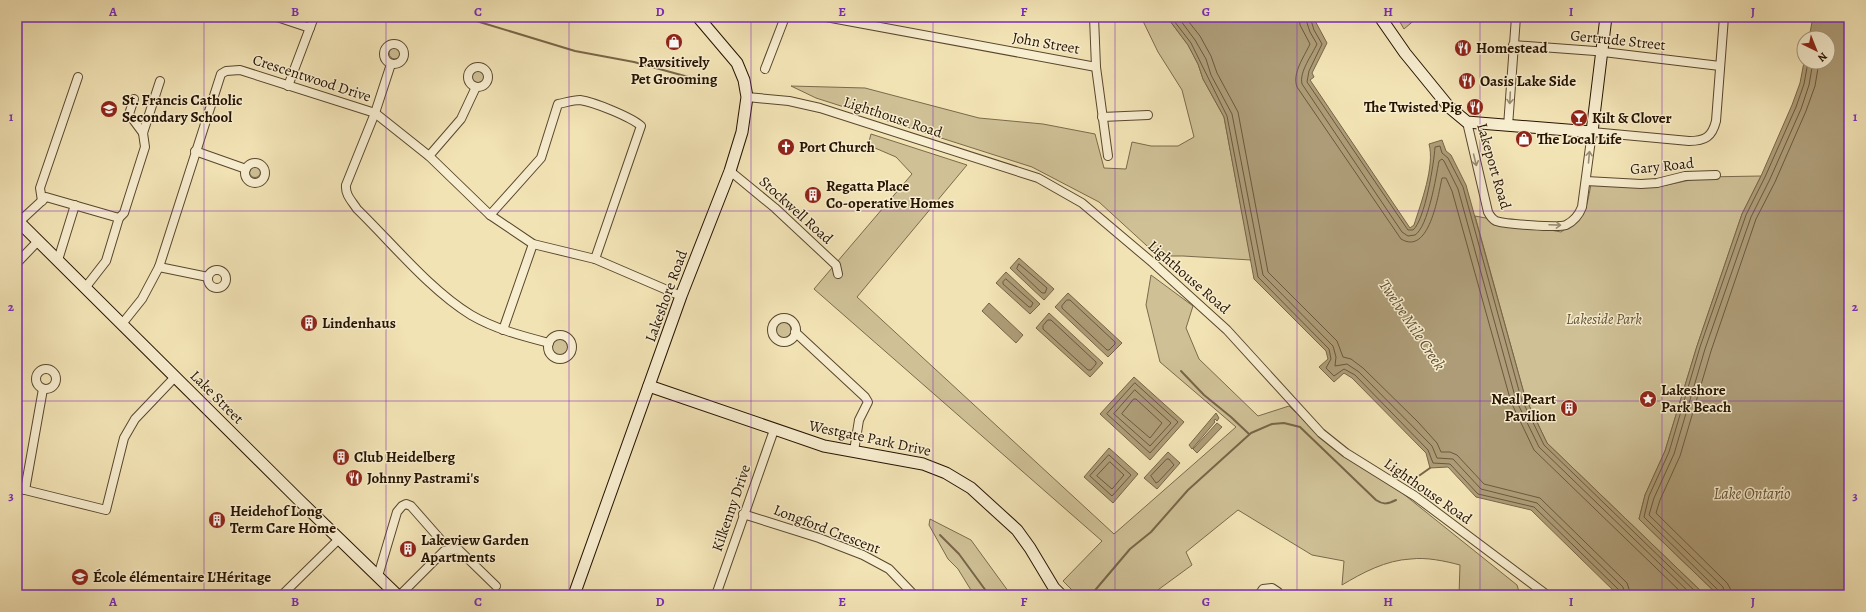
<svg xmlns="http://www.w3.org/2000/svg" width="1866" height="612" viewBox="0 0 1866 612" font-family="Alegreya,serif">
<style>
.green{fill:#cfc096;stroke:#7a6a4b}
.water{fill:#ad9c77;stroke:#776547}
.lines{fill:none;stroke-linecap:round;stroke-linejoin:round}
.shore{stroke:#6a583c;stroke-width:1}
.stream{stroke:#776547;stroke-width:2}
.street-casing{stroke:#59472d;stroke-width:10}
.secondary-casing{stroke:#261300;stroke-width:13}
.street{stroke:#f7edcf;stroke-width:8}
.secondary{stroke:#f7edcf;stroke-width:11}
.oneway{stroke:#998b72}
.grid{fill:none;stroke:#7b2cbf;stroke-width:1;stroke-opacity:0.55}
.labels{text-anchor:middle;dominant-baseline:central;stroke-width:3;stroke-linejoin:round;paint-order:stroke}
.street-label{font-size:15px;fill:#261300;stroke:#f7edcf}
.poi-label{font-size:15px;font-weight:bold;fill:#261300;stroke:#f7edcf;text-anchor:start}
.park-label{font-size:15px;font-style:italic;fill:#615034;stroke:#f7edcf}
.water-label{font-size:16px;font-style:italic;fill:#635136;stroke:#f7edcf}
.neatline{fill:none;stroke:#7b2cbf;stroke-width:1.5}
.grid-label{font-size:13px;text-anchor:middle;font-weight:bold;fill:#7b2cbf}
</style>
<rect width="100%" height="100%" fill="#f2e3b5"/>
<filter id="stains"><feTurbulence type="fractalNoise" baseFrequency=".005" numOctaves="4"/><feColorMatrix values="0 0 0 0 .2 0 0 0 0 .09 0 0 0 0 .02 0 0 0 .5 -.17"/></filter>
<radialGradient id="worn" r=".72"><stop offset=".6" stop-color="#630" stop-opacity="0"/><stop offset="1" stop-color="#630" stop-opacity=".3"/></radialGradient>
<!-- green -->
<g class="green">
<polygon points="1141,17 1167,17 1188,45 1198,64 1203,79 1224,117 1251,260 1183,256 1158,256 1099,202 1032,167 816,98 791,86 865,88 979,118 1043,124 1095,134 1104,168 1126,169 1132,142 1151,146 1178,146 1194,137 1182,90 1158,52"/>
<polygon points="1397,17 1418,17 1404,29"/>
<circle cx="395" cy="53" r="6"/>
<circle cx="478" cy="77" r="6"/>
<path d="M871,134L967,165L857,297L1114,534L1236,427L1160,362L1146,305L1151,275L1193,306L1186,328L1199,359L1258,416L1289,406L1333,448L1352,456L1401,492L1517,585L1520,595H1459L1460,565C1445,561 1426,557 1411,559C1386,560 1362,573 1342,585L1344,561L1312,555L1238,510L1186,552L1192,565L1151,595H1077L1063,581L1102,541L814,289L912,174L896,157L868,145Z"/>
<circle cx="255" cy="172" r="5.5"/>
<path d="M1761,176L1742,214L1697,346L1665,451L1645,495L1639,519L1718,595H1705L1547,443L1525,397L1475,216L1561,232C1585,216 1586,212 1591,184L1658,187L1704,177Z"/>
<circle cx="783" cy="330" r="8"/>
<circle cx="560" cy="347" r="8"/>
<polygon points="930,519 971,540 1011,595 974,595 958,569 948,559 929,525"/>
</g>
<!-- water -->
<g class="water">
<path d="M1167,17H1313L1327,43L1312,73L1314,77L1310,80L1410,228L1414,225C1421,203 1435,166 1429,144L1442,140L1446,151L1451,155L1466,185L1525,397L1547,443L1705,595H1618L1531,510L1476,497L1448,467L1430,468L1426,453L1352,378L1344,373L1334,382L1319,367L1328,359L1326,351L1254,279L1224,117L1203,79L1198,64L1188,45Z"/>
<polygon points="1813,17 1849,17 1849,595 1718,595 1639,519 1645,495 1665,451 1697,346 1742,214 1761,176 1792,105 1800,83 1804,62 1828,62 1828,38 1809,38"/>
<polygon points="1019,258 1054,289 1044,300 1010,268"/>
<polygon points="1006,272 1040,304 1030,314 996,283"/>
<polygon points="1068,293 1122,343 1108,357 1055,307"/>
<polygon points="989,303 1023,335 1016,343 982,311"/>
<polygon points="1049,313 1103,363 1090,377 1036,328"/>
<polygon points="1134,377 1184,422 1150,460 1100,414"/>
<polygon points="1216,413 1219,418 1217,421 1215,419 1214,421 1215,422 1192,449 1189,445"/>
<polygon points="1217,423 1222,427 1197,453 1193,449"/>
<polygon points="1109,448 1138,474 1113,503 1084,477"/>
<polygon points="1168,452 1180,463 1157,489 1144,478"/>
</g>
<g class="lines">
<!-- shore -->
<g class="shore">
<polyline points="1171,17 1191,43 1227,116 1258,277 1329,349 1331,359 1326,368 1334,376 1344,369 1355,375 1428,450 1433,463 1450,464 1478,494 1534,507 1619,590 1620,595"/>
<polyline points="1178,17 1195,40 1206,59 1211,75 1232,114 1263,275 1333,346 1336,357 1335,366 1347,364 1359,372 1432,446 1437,458 1453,459 1481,489 1537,503 1623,587 1625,595"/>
<polyline points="1185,17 1200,36 1211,56 1217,73 1238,112 1268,272 1337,341 1343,357 1351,359 1363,368 1418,422 1437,443 1441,452 1450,452 1457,455 1484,484 1540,498 1627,583 1631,595"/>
<path d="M1299,17L1300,25L1310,44C1304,57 1292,73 1297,87L1401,239C1429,256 1438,196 1442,178H1446L1452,191L1511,402L1534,450L1684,595"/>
<path d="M1305,17L1310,32L1317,44C1312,55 1299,72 1302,84L1402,232L1408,236L1415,235C1428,227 1436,177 1439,161L1442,159L1444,161L1458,189L1516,400L1539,447L1692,595"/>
<path d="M1310,17L1314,30L1322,44L1309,71L1307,82L1408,230H1413C1425,220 1434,163 1435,147L1440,146L1442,153L1448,158L1463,187L1521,398L1544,445L1699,595"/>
<polygon points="1019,264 1047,288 1045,293 1042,293 1017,269"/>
<polygon points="1006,279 1033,303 1031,307 1029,307 1003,284 1003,282"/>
<polygon points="1067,300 1070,300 1115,342 1115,344 1109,350 1107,350 1062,308 1062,306"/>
<polygon points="1048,320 1051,320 1096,362 1096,364 1091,370 1088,370 1043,329 1043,326"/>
<polygon points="1135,383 1178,422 1150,453 1107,414"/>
<polygon points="1135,390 1171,423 1150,446 1114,414"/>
<polygon points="1134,399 1136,399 1162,423 1150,438 1122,414"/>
<polygon points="1109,455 1131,475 1112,496 1090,476"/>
<polygon points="1167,459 1169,459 1174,465 1158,482 1156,483 1151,476"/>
<polygon points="1110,462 1124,475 1112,489 1097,476"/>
<polyline points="1720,595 1719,591 1644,517 1649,496 1669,452 1700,347 1746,215 1765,177 1796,107 1804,84 1808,62"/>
<polyline points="1725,595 1723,587 1649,515 1654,498 1674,454 1705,349 1751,217 1770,179 1801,109 1809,85 1813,62"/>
<polyline points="1731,595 1730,588 1727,583 1656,513 1660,500 1680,456 1711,351 1756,219 1775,182 1806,111 1815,86 1819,62"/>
</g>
<!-- stream -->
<g class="stream">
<polyline points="463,17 575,51 634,62 703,81 715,77"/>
<polyline points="1181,371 1204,395 1231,417 1249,434"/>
<polyline points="1413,480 1430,468"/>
<polyline points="940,535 959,554 989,595"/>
<path d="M1091,595L1130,549L1151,532L1188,490L1251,433L1272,424L1284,423L1300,427L1376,500C1383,505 1388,504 1396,500"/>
</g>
<!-- street casing -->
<g class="street-casing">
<g id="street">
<polyline points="277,17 310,28"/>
<polyline points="826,17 1096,67"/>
<polyline points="1094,17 1096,67 1108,156"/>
<circle cx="394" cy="54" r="10"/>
<polyline points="1513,45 1595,51 1720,66"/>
<path d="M391,64L375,113L346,185C345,195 352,201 357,209C392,243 430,290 471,315C495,329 522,336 549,343"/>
<circle cx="478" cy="77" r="10"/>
<polyline points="765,69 785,17"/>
<polyline points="288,86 314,17"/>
<polyline points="747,97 789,101 820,108 1038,178 1082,203 1153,263 1227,330 1321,433 1346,453 1415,496 1547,595"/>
<polyline points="134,99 129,114 143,133"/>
<polyline points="1102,117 1148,115"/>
<path d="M1467,122L1488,212C1490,216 1492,219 1496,221C1505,224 1558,228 1566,225C1574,221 1579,215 1582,207L1592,132L1689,141C1705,141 1712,137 1716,121L1724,17"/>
<polyline points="1508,126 1516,17"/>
<polyline points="195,151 246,169"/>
<polyline points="429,156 461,119 476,87"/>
<circle cx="255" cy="173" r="10"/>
<polyline points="730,171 775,208 836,265 838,274"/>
<polyline points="1586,181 1641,184 1657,183 1685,176 1716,175"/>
<polyline points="42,201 40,188 78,77"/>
<path d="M490,215L541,158L558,104C564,103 573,100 580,100C594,102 631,117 641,126L595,259"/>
<polyline points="119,218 124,213 145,147 143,133 160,81"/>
<polyline points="19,222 46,197 119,218 106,261 85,288"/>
<polyline points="58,260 75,205"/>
<polyline points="17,263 38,241"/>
<polyline points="159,267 208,277"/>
<circle cx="217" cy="279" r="9"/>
<circle cx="784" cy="330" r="12"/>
<polyline points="122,324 142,299 159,267 221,74 226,71 240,70 375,113 429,156 490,215 533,244 595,259 681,296"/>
<polyline points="503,330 533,244"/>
<polyline points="795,332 865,397 868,402 859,420 854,451"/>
<circle cx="560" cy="347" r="12"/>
<circle cx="46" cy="379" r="10"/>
<polyline points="17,488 106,510 124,438 135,419 175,377"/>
<polyline points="25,490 43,389"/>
<polyline points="743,514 819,538 863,555 889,569 914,595"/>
<polyline points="378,576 397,512 402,506 406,504 411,506 440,539"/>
<polyline points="282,595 339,539"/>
<polyline points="400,595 444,551 452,549 459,550 496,586"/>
<polyline points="716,595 774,430"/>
<polyline points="1259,595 1263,589 1272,588 1278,592 1279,595"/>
</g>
</g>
<!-- secondary casing -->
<g class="secondary-casing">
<g id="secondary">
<polyline points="1380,17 1405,53 1449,107 1467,122 1592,132 1606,17"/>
<polyline points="17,220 299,500 397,595"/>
<polyline points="649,386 824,446 923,464 946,473 971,488 1017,530 1030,548 1054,588 1061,595"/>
<polyline points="574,595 681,296 730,171 742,132 747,97 744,80 737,63 698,17"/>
</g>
</g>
<!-- street -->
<use href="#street" class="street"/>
<!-- secondary -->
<use href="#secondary" class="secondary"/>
</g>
<!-- one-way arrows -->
<defs><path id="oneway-shaft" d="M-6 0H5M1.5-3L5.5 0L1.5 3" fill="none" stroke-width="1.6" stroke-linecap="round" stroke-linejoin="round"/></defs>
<g class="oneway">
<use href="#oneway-shaft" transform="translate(1510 98) rotate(93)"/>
<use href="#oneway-shaft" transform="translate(1589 157) rotate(-85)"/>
<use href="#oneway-shaft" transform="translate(1475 160) rotate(76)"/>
<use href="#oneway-shaft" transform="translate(1555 225) rotate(2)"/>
</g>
<!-- grid -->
<path class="grid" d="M204,17V595M386,17V595M569,17V595M751,17V595M933,17V595M1115,17V595M1297,17V595M1480,17V595M1662,17V595M17,211H1849M17,401H1849"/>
<!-- icons -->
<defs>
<g id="shop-disc" transform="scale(0.9)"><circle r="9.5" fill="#8f2418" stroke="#f7edcf"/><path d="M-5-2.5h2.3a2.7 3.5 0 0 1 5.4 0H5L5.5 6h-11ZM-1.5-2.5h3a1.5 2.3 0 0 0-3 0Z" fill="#fff"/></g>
<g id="restaurant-disc" transform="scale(0.9)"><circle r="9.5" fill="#8f2418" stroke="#f7edcf"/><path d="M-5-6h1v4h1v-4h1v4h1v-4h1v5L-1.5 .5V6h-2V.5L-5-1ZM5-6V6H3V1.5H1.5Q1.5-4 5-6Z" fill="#fff"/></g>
<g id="school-disc" transform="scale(0.9)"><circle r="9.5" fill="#8f2418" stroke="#f7edcf"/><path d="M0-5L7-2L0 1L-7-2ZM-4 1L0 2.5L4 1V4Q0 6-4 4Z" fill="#fff"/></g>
<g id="bar-disc" transform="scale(0.9)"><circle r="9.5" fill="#8f2418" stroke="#f7edcf"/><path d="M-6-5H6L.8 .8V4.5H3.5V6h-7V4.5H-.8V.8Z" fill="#fff"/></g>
<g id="church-disc" transform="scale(0.9)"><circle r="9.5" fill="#8f2418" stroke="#f7edcf"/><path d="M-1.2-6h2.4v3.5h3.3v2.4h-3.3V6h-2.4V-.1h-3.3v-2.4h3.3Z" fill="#fff"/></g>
<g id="building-disc" transform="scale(0.9)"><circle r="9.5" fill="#8f2418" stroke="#f7edcf"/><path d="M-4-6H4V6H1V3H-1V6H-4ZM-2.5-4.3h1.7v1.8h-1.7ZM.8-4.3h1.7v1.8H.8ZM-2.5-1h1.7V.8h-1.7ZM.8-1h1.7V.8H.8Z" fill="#fff"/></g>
<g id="sight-disc" transform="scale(0.9)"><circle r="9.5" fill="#8f2418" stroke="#f7edcf"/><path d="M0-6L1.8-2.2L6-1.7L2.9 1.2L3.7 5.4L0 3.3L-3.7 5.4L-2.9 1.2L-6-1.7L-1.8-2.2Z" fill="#fff"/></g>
</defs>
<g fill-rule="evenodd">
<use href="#shop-disc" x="674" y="42"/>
<use href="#restaurant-disc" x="1463" y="48"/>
<use href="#restaurant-disc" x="1467" y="81"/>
<use href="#restaurant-disc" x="1475" y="107"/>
<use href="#school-disc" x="109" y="109"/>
<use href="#bar-disc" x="1579" y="118"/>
<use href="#shop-disc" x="1524" y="139"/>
<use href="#church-disc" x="786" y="147"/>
<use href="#building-disc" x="813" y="195"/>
<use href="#building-disc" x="309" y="323"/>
<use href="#sight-disc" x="1648" y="399"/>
<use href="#building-disc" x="1569" y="408"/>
<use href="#building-disc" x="341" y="457"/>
<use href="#restaurant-disc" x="354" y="478"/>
<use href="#building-disc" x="217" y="520"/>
<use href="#building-disc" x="408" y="549"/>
<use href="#school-disc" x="80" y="577"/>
</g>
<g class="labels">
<!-- street labels -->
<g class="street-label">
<text transform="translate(1618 40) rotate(6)">Gertrude Street</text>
<text transform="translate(1046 43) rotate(10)">John Street</text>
<text transform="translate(312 78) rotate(18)">Crescentwood Drive</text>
<text transform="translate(893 117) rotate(18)">Lighthouse Road</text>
<text transform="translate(1494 166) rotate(74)">Lakeport Road</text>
<text transform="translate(1662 166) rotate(-6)">Gary Road</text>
<text transform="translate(796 210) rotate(42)">Stockwell Road</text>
<text transform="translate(1189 277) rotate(41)">Lighthouse Road</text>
<text transform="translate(666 296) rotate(-70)">Lakeshore Road</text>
<text transform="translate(217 397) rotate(45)">Lake Street</text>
<text transform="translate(870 438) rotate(12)">Westgate Park Drive</text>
<text transform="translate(1428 491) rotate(35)">Lighthouse Road</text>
<text transform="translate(731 508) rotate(-71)">Kilkenny Drive</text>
<text transform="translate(827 529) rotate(21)">Longford Crescent</text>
</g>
<!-- poi labels -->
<g class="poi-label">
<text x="1476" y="48">Homestead</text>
<text x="674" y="62" text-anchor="middle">Pawsitively<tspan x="674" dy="17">Pet Grooming</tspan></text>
<text x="1480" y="81">Oasis Lake Side</text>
<text x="122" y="100">St. Francis Catholic<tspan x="122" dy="17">Secondary School</tspan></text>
<text x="1462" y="107" text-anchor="end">The Twisted Pig</text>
<text x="1592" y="118">Kilt &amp; Clover</text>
<text x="1537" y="139">The Local Life</text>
<text x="799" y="147">Port Church</text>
<text x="826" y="186">Regatta Place<tspan x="826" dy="17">Co-operative Homes</tspan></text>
<text x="322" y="323">Lindenhaus</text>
<text x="1661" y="390">Lakeshore<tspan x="1661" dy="17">Park Beach</tspan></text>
<text x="1556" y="399" text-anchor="end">Neal Peart<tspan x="1556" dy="17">Pavilion</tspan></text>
<text x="354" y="457">Club Heidelberg</text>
<text x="367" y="478">Johnny Pastrami's</text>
<text x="230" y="511">Heidehof Long<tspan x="230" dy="17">Term Care Home</tspan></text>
<text x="421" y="540">Lakeview Garden<tspan x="421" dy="17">Apartments</tspan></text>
<text x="93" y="577">École élémentaire L'Héritage</text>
</g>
<!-- park labels -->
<g class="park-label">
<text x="1604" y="319">Lakeside Park</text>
</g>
<!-- water labels -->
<g class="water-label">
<text transform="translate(1412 325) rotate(56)">Twelve Mile Creek</text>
<text x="1752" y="494">Lake Ontario</text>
</g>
</g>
<!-- margin -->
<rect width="1866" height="612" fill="none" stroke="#f2e3b5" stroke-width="44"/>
<!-- north arrow -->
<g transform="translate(1816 50) rotate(137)"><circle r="19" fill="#f7edcf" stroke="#a3967c"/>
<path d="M0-3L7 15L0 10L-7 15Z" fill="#8f2418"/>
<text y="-6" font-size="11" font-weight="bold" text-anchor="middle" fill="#261300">N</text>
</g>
<rect x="22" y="22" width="1822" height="568" class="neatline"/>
<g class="grid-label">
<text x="113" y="16">A</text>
<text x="295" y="16">B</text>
<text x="478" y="16">C</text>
<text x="660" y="16">D</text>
<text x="842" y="16">E</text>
<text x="1024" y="16">F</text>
<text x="1206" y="16">G</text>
<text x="1388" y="16">H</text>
<text x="1571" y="16">I</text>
<text x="1753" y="16">J</text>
<text x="11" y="121">1</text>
<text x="1855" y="121">1</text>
<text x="11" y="311">2</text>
<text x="1855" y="311">2</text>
<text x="11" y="500">3</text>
<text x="1855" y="500">3</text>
<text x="113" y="606">A</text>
<text x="295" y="606">B</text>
<text x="478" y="606">C</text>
<text x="660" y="606">D</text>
<text x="842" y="606">E</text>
<text x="1024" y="606">F</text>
<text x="1206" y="606">G</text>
<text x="1388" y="606">H</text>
<text x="1571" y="606">I</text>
<text x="1753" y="606">J</text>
</g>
<rect width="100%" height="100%" filter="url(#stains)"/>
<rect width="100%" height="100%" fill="url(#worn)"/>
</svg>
